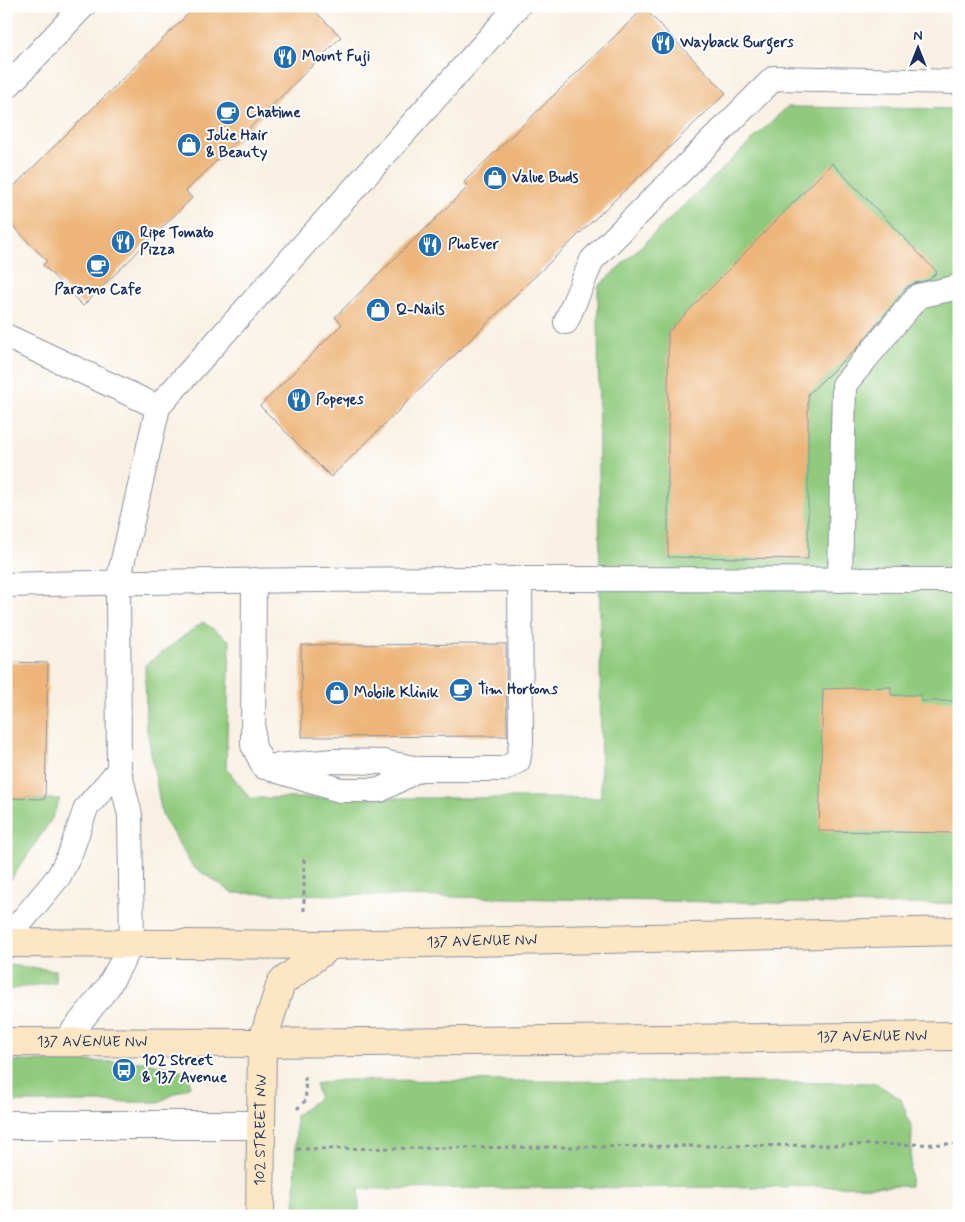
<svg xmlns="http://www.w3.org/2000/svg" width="965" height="1222" viewBox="0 0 965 1222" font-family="Mynerve,sans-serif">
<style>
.green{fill:#90ca7d;stroke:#567c6e}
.building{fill:#edb579}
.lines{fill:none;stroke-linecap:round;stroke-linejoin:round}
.lane-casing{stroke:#8a90a0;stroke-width:26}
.street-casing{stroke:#8a90a0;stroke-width:30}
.secondary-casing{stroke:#8a90a0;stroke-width:30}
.path{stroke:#8a90a0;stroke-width:3;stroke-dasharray:4 4;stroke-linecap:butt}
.lane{stroke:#fff;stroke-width:24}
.street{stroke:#fff;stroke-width:28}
.secondary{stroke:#fce6c4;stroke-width:28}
.labels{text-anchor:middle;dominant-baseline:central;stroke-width:4;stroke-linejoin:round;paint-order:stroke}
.poi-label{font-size:15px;font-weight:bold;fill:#1b2f5e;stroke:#fff;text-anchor:start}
.street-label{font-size:15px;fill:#1b2f5e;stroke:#fff}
</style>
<rect width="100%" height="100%" fill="#fff"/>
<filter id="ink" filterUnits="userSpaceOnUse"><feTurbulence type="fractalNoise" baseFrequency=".02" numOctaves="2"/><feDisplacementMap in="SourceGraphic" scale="10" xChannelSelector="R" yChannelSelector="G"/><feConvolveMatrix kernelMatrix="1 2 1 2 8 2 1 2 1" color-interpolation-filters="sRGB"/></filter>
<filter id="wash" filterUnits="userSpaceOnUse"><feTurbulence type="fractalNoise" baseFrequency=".0096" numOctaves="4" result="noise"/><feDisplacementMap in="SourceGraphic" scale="20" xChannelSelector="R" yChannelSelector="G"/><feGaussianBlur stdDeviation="1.12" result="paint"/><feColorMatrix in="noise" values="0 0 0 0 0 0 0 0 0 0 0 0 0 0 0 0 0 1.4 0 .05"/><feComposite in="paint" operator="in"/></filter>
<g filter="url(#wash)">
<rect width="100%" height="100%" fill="#f8f0e2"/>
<!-- green -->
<g class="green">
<polygon points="787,107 959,109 959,903 885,905 233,893 192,866 162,815 146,724 145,665 203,622 230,641 226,768 250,798 601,798 598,287"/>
<polygon points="6,798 60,799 51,820 10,881 6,882"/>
<polygon points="6,965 55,970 55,982 6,990"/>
<polygon points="6,1061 146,1062 189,1072 190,1086 159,1102 6,1102"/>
<polygon points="342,1080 875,1083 901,1099 912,1129 910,1186 359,1189 359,1216 295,1216 296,1115 319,1098 315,1084"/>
</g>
<g id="blocks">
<!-- building -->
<g class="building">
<polygon points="196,6 310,6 341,37 186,191 192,198 83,306 43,265 47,261 6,219 6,194"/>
<polygon points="644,8 726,93 523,288 331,477 260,406 342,324 335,317 468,187 464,182"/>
<polygon points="832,163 937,272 929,280 915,283 907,287 858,347 808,394 808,559 668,557 668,332"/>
<polygon points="506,644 507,736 302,737 301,645"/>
<polygon points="6,662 48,663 45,799 6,798"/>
<polygon points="891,687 891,695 921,695 921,701 959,701 959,833 819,831 823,689"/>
</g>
</g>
</g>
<g filter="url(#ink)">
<use href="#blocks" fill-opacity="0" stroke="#8a90a0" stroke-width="1"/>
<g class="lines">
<!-- lane casing -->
<g class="lane-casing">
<g id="lane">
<polyline points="6,88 83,6"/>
<polyline points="566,322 592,260 774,78 959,82"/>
<polyline points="6,336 158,407"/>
<polyline points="254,580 253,745 264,767 334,761 383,762 419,769 504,769 518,761 521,744 520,578"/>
<polyline points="840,580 844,385 918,296 959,287"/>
<path d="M6,585C324,577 641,579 959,580"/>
<polyline points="275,770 340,790 380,790 419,769"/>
<polyline points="6,940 59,876 70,854 86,808 119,770"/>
<polyline points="64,1042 108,987 132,944 130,815 119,770 118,582 158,407 518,6"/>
</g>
</g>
<!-- street casing -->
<g class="street-casing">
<polyline id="street" points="6,1125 261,1125"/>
</g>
<!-- secondary casing -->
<g class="secondary-casing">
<g id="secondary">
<path id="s1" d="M6,943L331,945L959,931"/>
<path id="s2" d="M6,1042L262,1043L959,1036"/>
<path id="s3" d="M260,1216L262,1043L281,983L331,945"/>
</g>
</g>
<!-- path -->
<g class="path">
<polyline points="304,911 304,856"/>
<polyline points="297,1109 306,1100 305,1077"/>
<polyline points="297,1149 959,1144"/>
</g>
<!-- lane -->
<use href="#lane" class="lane"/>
<!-- street -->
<use href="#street" class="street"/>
<!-- secondary -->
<use href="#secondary" class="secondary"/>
</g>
</g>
<!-- icons -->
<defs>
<g id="restaurant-disc" transform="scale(1.25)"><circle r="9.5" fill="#1f6fb2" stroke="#fff"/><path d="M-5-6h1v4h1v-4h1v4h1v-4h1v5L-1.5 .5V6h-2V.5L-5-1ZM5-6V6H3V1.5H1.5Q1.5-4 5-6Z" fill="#fff"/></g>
<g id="cafe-disc" transform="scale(1.25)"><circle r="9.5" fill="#1f6fb2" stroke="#fff"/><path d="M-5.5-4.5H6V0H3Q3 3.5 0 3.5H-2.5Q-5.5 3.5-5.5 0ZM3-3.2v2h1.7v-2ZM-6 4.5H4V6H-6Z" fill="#fff"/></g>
<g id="shop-disc" transform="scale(1.25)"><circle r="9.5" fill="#1f6fb2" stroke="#fff"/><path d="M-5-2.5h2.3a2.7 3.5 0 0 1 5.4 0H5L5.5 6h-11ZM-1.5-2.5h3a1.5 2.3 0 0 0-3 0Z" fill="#fff"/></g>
<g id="bus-disc" transform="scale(1.25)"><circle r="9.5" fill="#1f6fb2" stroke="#fff"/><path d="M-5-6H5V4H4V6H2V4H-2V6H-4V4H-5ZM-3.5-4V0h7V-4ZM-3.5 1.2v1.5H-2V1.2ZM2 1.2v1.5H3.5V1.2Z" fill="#fff"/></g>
</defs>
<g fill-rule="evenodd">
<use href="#restaurant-disc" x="663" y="43"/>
<use href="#restaurant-disc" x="285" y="57"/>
<use href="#cafe-disc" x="228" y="113"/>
<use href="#shop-disc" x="189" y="145"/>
<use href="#shop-disc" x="495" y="178"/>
<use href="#restaurant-disc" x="123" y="242"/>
<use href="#restaurant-disc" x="430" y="245"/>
<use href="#cafe-disc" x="98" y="266"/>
<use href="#shop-disc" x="378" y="310"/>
<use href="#restaurant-disc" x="299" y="400"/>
<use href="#cafe-disc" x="461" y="690"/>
<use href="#shop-disc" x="337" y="693"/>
<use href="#bus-disc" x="124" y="1070"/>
</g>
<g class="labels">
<!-- poi labels -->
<g class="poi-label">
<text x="680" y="43">Wayback Burgers</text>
<text x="302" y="57">Mount Fuji</text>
<text x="246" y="113">Chatime</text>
<text x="206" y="136">Jolie Hair<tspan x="206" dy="17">&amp; Beauty</tspan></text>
<text x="512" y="178">Value Buds</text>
<text x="140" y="233">Ripe Tomato<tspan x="140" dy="17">Pizza</tspan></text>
<text x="448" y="245">PhoEver</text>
<text x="98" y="290" text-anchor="middle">Paramo Cafe</text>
<text x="396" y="310">Q-Nails</text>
<text x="316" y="400">Popeyes</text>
<text x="478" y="690">Tim Hortons</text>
<text x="354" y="693">Mobile Klinik</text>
<text x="142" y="1061">102 Street<tspan x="142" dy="17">&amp; 137 Avenue</tspan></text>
</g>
<!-- street labels -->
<g class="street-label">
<text stroke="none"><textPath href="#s1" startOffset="476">137 AVENUE NW</textPath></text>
<text stroke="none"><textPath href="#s2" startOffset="866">137 AVENUE NW</textPath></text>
<text stroke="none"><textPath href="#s2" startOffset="86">137 AVENUE NW</textPath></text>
<text stroke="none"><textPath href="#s3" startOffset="86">102 STREET NW</textPath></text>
</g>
</g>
<!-- margin -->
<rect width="965" height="1222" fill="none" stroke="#fff" stroke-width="25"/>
<!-- north arrow -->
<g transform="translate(918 48)" stroke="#ffffff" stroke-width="4" paint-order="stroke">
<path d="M0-4L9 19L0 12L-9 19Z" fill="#1b2f5e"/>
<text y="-8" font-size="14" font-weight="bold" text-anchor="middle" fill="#1b2f5e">N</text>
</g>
</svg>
